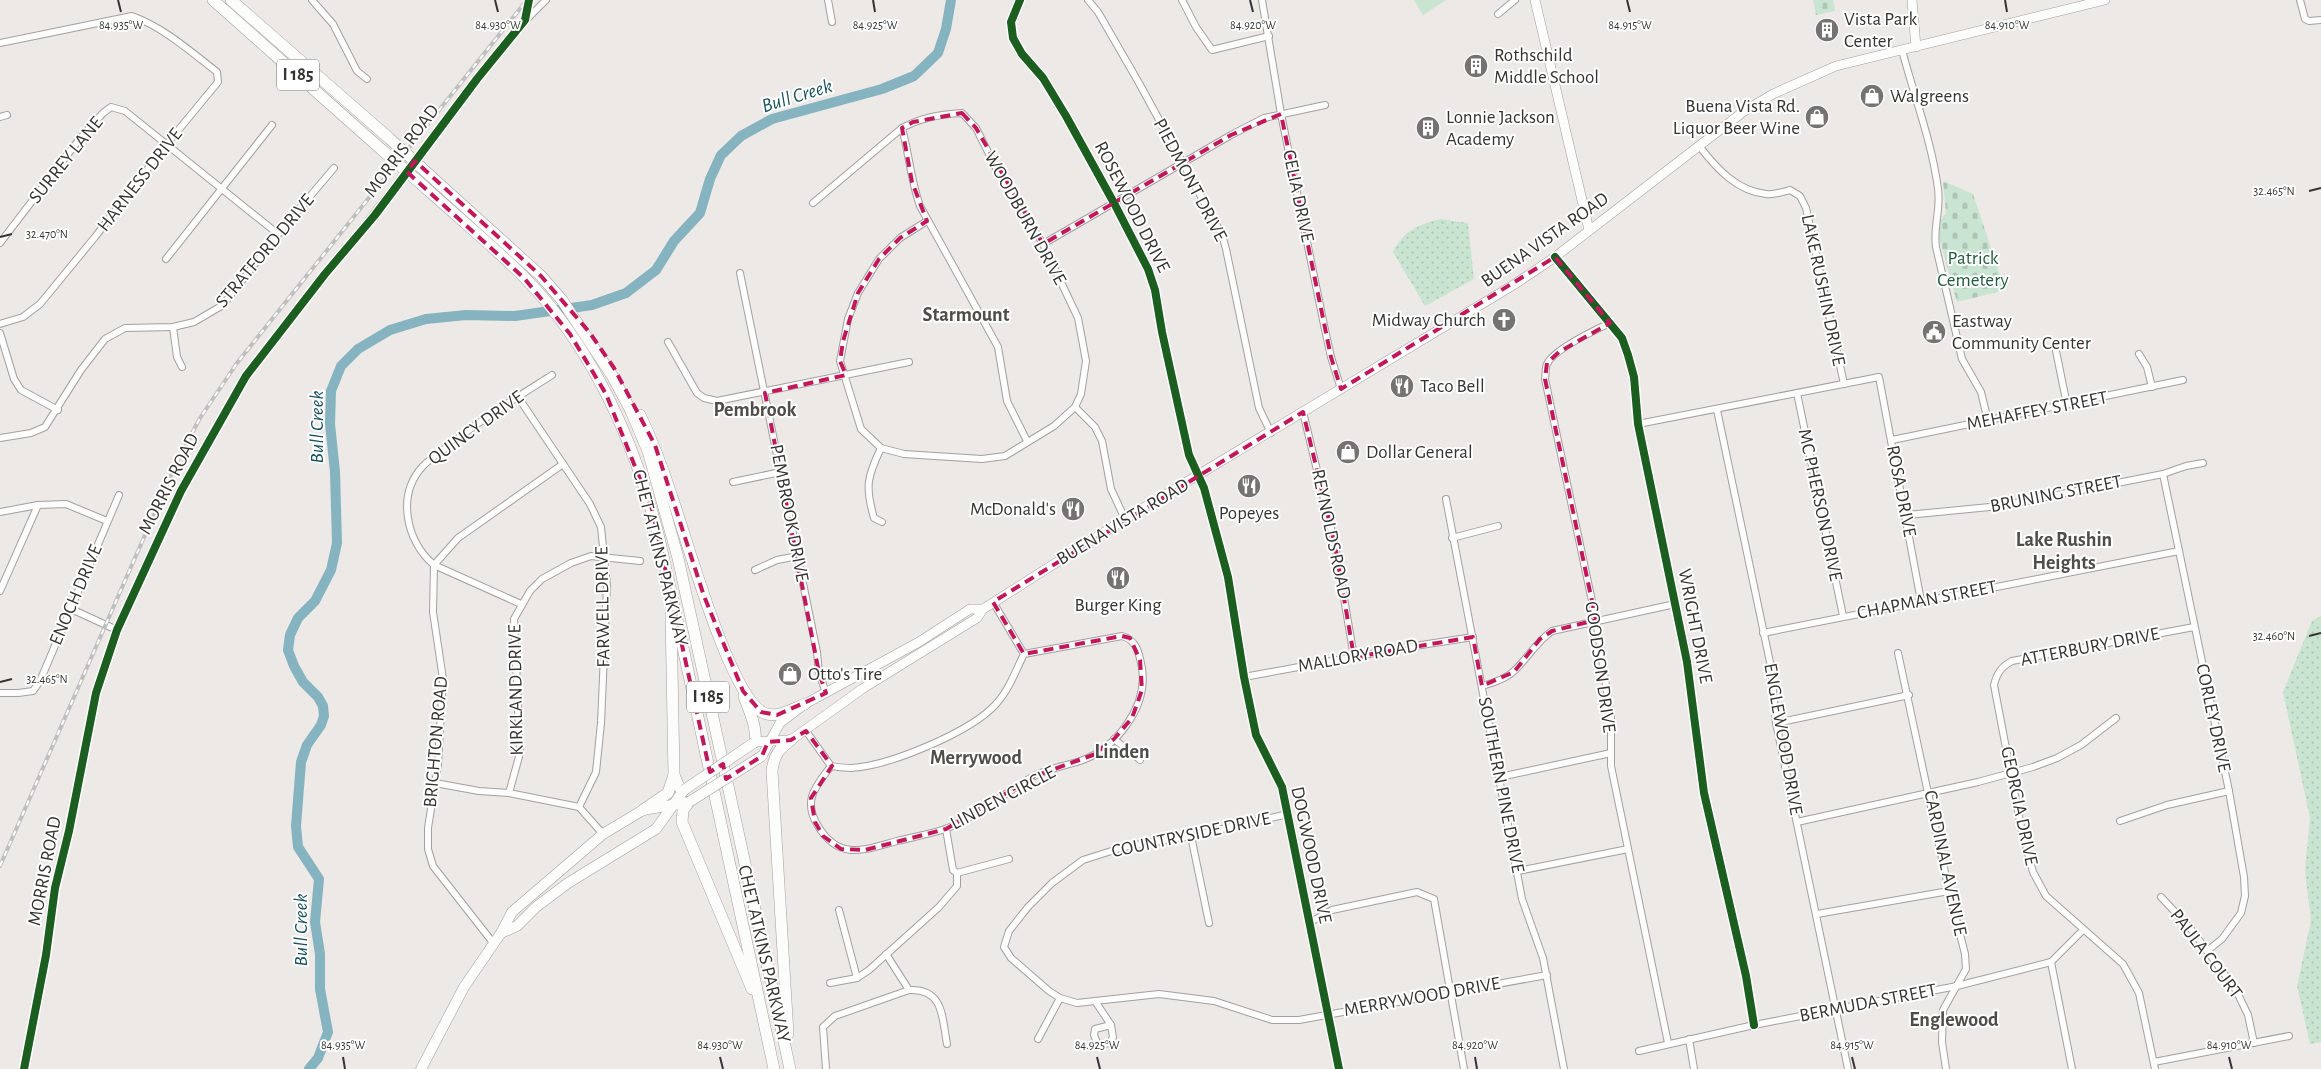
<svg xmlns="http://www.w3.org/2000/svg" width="2321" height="1069" viewBox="0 0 2321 1069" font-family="'Alegreya Sans',sans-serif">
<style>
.green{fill:#cae4d2}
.cemetery{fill:url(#cemetery-stones)}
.park{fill:url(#park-dots)}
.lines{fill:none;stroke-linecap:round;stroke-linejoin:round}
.river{stroke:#85b3bf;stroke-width:10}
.street-casing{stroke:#a3a19f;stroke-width:8}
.secondary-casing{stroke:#a3a19f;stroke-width:10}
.primary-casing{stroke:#a3a19f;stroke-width:11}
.highway-casing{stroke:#a3a19f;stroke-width:12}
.street{stroke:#fcfcfb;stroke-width:6}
.secondary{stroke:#fcfcfb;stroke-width:9}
.primary{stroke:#fcfcfb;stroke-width:10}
.highway{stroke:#fcfcfb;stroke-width:11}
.rail-casing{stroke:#c0bfbf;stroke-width:4}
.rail{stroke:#fff;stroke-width:2;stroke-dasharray:5.5;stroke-linecap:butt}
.primary-bridge-casing{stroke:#a3a19f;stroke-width:11;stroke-linecap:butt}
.highway-bridge-casing{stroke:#a3a19f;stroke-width:12;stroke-linecap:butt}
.primary-bridge{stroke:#fcfcfb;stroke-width:10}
.highway-bridge{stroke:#fcfcfb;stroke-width:11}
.cycleway-casing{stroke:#fff;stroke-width:11}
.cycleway{stroke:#1b5e20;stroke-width:8}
.marked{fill:none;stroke:#c2185b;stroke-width:4;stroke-dasharray:10 6;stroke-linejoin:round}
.ticks{fill:none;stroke:#353432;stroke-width:2}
.labels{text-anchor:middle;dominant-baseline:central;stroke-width:4;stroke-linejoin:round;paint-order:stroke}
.shield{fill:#fff;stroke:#727170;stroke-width:1}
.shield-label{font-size:18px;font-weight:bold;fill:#353432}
.poi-label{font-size:19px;fill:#353432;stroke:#fff;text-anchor:start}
.street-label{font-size:19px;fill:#353432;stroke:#fff}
.park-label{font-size:19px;fill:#1e5b3b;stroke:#fff}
.water-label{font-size:20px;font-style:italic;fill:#18525f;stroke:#fff}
.neighbourhood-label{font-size:20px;font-weight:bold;fill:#504d48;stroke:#fff}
.ticks-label{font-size:12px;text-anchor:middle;fill:#353432;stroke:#fff;stroke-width:4;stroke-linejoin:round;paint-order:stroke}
</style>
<defs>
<pattern id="cemetery-stones" width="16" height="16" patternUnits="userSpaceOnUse" patternTransform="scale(1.25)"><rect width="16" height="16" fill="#cae4d2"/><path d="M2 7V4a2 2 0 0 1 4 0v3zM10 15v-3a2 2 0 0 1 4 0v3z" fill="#aec4b5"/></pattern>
<pattern id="park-dots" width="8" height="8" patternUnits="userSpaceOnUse" patternTransform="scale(1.25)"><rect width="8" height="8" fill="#cae4d2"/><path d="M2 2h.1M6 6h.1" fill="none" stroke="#aec4b5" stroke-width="1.8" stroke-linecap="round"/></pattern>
</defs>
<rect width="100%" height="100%" fill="#ece9e6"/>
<!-- green -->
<polygon class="green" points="1414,0 1446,0 1423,15"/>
<!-- cemetery -->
<g class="cemetery">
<polygon points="1813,0 1833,0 1835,11 1816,15"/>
<polygon points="1943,181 1973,194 2005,290 1957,302 1938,234 1941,220 1946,213"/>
</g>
<!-- park -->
<g class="park">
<path d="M1439,219L1468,223L1474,279L1425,306L1393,252C1404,230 1417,226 1439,219Z"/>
<polygon points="2321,616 2321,1042 2310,1044 2297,986 2311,921 2305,870 2310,818 2283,692 2312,621"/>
</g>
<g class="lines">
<!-- river -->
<polyline class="river" points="309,1069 318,1058 328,1032 320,989 320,954 315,922 319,879 298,847 296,826 301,762 307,745 321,725 324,716 323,706 318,697 303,682 294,666 288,650 290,635 298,618 315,601 331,570 337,543 335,472 330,424 331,391 341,366 358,349 390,330 426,319 466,315 515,316 592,305 626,293 656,270 674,241 700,213 710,179 721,155 741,136 772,119 882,89 914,76 938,53 946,29 951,0"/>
<!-- street casing -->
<g class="street-casing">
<g id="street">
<polyline points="312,0 333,24 357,71 367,79"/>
<polyline points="828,0 832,22"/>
<polyline points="1088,0 1098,12 1139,83 1222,235 1226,249 1259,408 1271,433"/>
<polyline points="1182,0 1196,27 1212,50 1269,36"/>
<polyline points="1262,0 1281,114 1324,325 1331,357 1341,389"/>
<polyline points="2300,0 2305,19 2309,21 2321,20"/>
<polyline points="1498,14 1515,0"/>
<polyline points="526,20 546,0"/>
<path d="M0,43L132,16C163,27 190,51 217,72L218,82L166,145L95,237L40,304L23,317L0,324"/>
<path d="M1902,50C1914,96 1932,142 1938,189C1941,209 1933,227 1936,247L1962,359L1981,392L1988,421"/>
<polyline points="0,117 7,115"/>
<path d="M902,128C909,154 911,181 920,206L998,347L1007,401L1027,441"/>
<path d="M1700,147C1717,169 1737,191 1766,194C1774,195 1783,192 1790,190L1800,196L1806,208L1844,384"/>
<polyline points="414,162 477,79 525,20 529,0"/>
<path d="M813,203L902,128C920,118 942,114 962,113L976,128L998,172L1043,244L1078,318L1086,361L1081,394L1075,407L1054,426L1005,456L982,459L904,454L881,448L861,429L840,361L848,319L858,293L879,259L900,238L927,221"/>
<polyline points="0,243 78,141 103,113 111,107 125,111 278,234"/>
<polyline points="1043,244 1231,135 1264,118 1325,105"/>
<polyline points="1555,257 1622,338 1628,355 1634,377 1638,424 1687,662 1704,793 1746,976 1754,1025"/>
<polyline points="166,259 272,125"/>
<polyline points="740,273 817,652 819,673 826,693"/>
<path d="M1610,323C1595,330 1554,349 1547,364C1545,368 1546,375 1545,379L1596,620L1611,718V766L1668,1043"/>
<polyline points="173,327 177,357 182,367"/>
<polyline points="0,333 14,379 21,390 58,410"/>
<polyline points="668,342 697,393 704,398 717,401 909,362"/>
<polyline points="2056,351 2067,405"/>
<polyline points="2139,354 2147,367 2152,387"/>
<polyline points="1797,393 1843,616"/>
<polyline points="518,397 590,504 601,527 607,586 601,723 596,772 579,807"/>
<polyline points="1075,407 1095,427 1102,441 1111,489 1125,519"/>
<polyline points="1717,410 1771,667 1776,723 1848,1069"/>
<polyline points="1303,412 1335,545 1354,657"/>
<polyline points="1638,424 1879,377 1921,601"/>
<polyline points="0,438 31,433 45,427 81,370 105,339 125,328 173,327 194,322 223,305 278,234 334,168"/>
<polyline points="1892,440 2183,380"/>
<path d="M881,448C867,477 865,487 874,518L882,522"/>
<polyline points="2163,474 2229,791 2244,877 2245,896 2241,913 2222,939 2207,951"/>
<polyline points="733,482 781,472"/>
<polyline points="1446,499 1522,899 1543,958 1564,1069"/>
<polyline points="0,512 38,505 66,504 107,521"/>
<polyline points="1907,515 2000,506 2163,474 2186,466 2203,463"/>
<polyline points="1452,538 1498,526"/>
<polyline points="755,570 777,560 798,556"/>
<polyline points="0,591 38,505"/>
<path d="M521,604L434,565C406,541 396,495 423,466C430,459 439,453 447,447C480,420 516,398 552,375"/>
<polyline points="69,608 117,630"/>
<polyline points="1763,633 2179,551"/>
<polyline points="1898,653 1949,891 1965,954 1966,969 1943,1010 1942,1042 1946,1069"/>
<polyline points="1244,677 1402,648 1473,637"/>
<path d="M1482,686C1493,683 1506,679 1514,671C1528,658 1536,642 1552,631L1675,604"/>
<polyline points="0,693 18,693 33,691 40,681 119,495"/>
<polyline points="1776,723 1909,695"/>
<polyline points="806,731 831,766"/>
<polyline points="1114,739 1140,760"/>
<path d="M831,766C816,786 802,800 818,826C839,861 864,850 897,841C913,837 930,834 945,829C978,817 1006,791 1036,775C1050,768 1065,766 1080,761C1116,749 1148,707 1142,668C1139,653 1137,640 1122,636L1024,654"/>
<path d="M831,766C838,767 844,768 851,768C889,766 971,732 996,704C1009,690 1016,670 1024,654L993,602"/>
<polyline points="1500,777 1611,753"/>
<polyline points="435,783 479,791 509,793 579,807 603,834"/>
<polyline points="509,793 520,753 514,619 530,591 542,579 571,563 591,556 640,561"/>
<polyline points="1288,814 1191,836 1124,847 1083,860 1052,883 1028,907 1009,931 1004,947 1011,958 1049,991 1060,998 1077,1003 1159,994 1214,1001 1272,1020 1299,1020 1547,975"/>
<polyline points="2120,821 2167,805 2229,791"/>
<polyline points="1797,822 1978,782 2033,767 2057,758 2081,745 2116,718"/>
<polyline points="1191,836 1209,923"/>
<polyline points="1518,871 1628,849"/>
<polyline points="957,873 1009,859"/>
<polyline points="2161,897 2191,929 2236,990 2248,1015 2254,1043"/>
<polyline points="839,910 857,978"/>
<polyline points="1817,914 1949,891"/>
<polyline points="1309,923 1332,910 1417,892 1434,899 1464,1069"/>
<polyline points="494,944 433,866 428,849 428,828 438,764 443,679 433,612 434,565 458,538 563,464"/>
<polyline points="886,954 909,990"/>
<polyline points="2051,962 2072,1069"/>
<polyline points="830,983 857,978 869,970 939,907 957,886 957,873 953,870 946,829"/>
<polyline points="1095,1001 1111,1025"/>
<polygon points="1111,1025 1113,1037 1110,1043 1098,1045 1094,1035 1095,1029"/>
<polyline points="1038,1039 1060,998"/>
<polyline points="1689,1039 1694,1069"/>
<polyline points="1639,1051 1754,1025 1957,986 2051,962 2083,930"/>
<polyline points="2154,1062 2289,1036"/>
<polyline points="24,1069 46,955 55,888 69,831 96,693 117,630 181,491 246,376 408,170"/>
<path d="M826,1069L823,1027L835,1016L909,990C944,988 942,1018 947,1044"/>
<path d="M2155,1069L2139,993L2123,964L2046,896L2033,872L2021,827L1994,685C1997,673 2001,667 2012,661L2194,627"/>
</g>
</g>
<!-- secondary casing -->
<g class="secondary-casing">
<g id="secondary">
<polyline points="1020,0 1011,22 1013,38 1022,54 1043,78 1066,116 1114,203 1148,269 1155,290 1162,332 1189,455 1204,488 1228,577 1244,677 1256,735 1282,787 1339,1069"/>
<polyline points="1535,0 1589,230"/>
<polyline points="1912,0 1916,47"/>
<polyline points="755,742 791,740 862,689 977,618 983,609 1125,519 1515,284 1555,257 1743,112 1773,94 1836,66 2105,0"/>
<polyline points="762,756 780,723 805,704 919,642 970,609 983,609"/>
</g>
</g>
<!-- primary casing -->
<g class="primary-casing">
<g id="primary">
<polyline points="501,933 517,926 536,907 568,883 656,829 684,790"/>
<polyline points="421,1069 464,987 501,933 512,912 603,834 643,810 689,802"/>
</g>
</g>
<!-- highway casing -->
<g class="highway-casing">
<g id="highway">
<polyline points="213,0 382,150"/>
<polyline points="231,0 390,139"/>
<polyline points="436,181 541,276 562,300 613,377 631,411 648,451 678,558 790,1069"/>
<path d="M428,190C460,219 494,247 524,277C586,340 627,425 651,509C659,533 663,558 669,583L774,1069"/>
<path d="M640,415C653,442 663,469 672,497C687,539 728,691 762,712C775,720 792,709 805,704"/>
<polyline points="671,614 674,775 679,787 684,790"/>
<path d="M744,696C749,711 757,726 755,742"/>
<polyline points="689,802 683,810 682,822 752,989"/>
<polyline points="643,810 668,793 674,775"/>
<path d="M788,1034L772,771C774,755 779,749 791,740"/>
</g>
</g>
<!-- street -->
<use href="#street" class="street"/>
<!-- secondary -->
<use href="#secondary" class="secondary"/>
<!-- primary -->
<use href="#primary" class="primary"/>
<!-- highway -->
<use href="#highway" class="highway"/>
<!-- rail casing -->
<g class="rail-casing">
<polyline id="rail" points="0,866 177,462 200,418 237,363 527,0"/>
</g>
<!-- rail -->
<use href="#rail" class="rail"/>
<!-- primary-bridge casing -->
<g class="primary-bridge-casing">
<g id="primary-bridge">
<polyline points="684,790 755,742"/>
<polyline points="689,802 762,756"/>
</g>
</g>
<!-- highway-bridge casing -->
<g class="highway-bridge-casing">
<g id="highway-bridge">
<polyline points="390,139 436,181"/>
<polyline points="382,150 428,190"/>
</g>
</g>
<!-- primary-bridge -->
<use href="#primary-bridge" class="primary-bridge"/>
<!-- highway-bridge -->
<use href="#highway-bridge" class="highway-bridge"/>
<!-- cycleway casing -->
<g class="cycleway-casing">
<g id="cycleway">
<polyline points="1020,0 1011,22 1013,38 1022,54 1043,78 1066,116 1114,203 1148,269 1155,290 1162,332 1189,455 1204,488 1228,577 1244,677 1256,735 1282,787 1339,1069"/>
<polyline points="1555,257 1622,338 1628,355 1634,377 1638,424 1687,662 1704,793 1746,976 1754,1025"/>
<polyline points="24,1069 46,955 55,888 69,831 96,693 117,630 181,491 246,376 325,274 375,215 477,79 525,20 529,0"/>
</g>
</g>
<!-- cycleway -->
<use href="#cycleway" class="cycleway"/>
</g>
<!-- marked area -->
<path class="marked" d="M962,113L976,128L1043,244L1231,135L1281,114L1331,357L1341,389L1555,257L1610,323L1559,352L1547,363L1545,379L1596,620L1552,631L1540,639L1514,672L1482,686L1473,637L1354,657L1335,545L1303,412L993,602L1024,654L1122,636L1130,638L1140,660L1142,690L1132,718L1114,739L1093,755L1035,776L946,829L865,850L841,849L823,836L815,822L811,798L832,766L806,731L791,740L768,742L762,756L726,779L723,764L710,772L652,509L606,394L570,334L524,278L407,172L415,161L541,276L590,333L614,368L655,445L704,596L743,691L761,712L777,715L826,693L819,673L765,393L846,375L840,361L843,341L858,293L879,259L900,238L927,221L912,182L902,128L913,122Z"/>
<!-- ticks -->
<path class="ticks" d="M118,0L121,12M495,0L498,12M873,0L875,12M1250,0L1253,12M1627,0L1630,12M2005,0L2007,12M2309,191L2321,188M0,237L12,234M2309,636L2321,633M0,682L12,679M343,1057L345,1069M720,1057L723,1069M1097,1057L1100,1069M1475,1057L1477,1069M1852,1057L1855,1069M2229,1057L2232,1069"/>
<!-- icons -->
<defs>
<g id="building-disc" transform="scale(1.25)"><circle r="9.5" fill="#757371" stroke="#fff"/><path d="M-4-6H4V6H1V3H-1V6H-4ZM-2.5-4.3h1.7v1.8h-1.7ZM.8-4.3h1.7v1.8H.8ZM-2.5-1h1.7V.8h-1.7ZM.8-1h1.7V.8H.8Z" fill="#fff"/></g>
<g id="shop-disc" transform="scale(1.25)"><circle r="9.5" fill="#757371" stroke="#fff"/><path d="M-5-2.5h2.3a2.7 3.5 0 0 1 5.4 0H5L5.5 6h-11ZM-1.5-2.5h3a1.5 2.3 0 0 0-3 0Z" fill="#fff"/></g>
<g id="church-disc" transform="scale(1.25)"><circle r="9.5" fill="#757371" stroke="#fff"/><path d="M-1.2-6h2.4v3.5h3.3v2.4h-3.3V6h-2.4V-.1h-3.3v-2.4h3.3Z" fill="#fff"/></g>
<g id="civic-disc" transform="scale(1.25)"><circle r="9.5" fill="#757371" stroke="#fff"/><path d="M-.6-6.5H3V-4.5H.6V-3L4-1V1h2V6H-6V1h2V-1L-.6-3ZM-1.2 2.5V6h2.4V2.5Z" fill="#fff"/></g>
<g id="restaurant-disc" transform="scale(1.25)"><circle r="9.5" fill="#757371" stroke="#fff"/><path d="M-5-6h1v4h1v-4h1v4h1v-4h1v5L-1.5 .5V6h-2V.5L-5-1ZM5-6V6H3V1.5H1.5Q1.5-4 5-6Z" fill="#fff"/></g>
</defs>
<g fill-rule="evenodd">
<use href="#building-disc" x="1827" y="30"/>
<use href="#building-disc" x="1476" y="66"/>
<use href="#shop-disc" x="1872" y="96"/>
<use href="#shop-disc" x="1817" y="117"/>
<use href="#building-disc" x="1428" y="128"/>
<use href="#church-disc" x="1504" y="320"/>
<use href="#civic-disc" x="1934" y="332"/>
<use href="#restaurant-disc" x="1402" y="386"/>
<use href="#shop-disc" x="1348" y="452"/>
<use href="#restaurant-disc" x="1249" y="486"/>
<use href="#restaurant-disc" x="1073" y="509"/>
<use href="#restaurant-disc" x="1118" y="578"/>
<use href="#shop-disc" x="790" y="674"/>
</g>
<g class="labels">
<!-- shield labels -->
<g class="shield">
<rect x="277" y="59.5" width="42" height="31" rx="4"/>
<rect x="687" y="681.5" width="42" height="31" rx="4"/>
</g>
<g class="shield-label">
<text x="298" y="75">I 185</text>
<text x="708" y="697">I 185</text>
</g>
<!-- poi labels -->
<g class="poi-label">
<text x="1844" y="19">Vista Park<tspan x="1844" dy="22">Center</tspan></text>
<text x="1494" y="55">Rothschild<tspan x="1494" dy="22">Middle School</tspan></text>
<text x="1890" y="96">Walgreens</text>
<text x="1800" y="106" text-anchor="end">Buena Vista Rd.<tspan x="1800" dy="22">Liquor Beer Wine</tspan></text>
<text x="1446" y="117">Lonnie Jackson<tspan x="1446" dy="22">Academy</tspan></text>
<text x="1486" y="320" text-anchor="end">Midway Church</text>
<text x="1952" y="321">Eastway<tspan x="1952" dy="22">Community Center</tspan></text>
<text x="1420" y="386">Taco Bell</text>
<text x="1366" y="452">Dollar General</text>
<text x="1056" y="509" text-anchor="end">McDonald's</text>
<text x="1249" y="513" text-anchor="middle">Popeyes</text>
<text x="1118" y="605" text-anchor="middle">Burger King</text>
<text x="808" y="674">Otto's Tire</text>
</g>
<!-- street labels -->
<g class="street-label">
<text transform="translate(402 151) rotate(-53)">MORRIS ROAD</text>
<text transform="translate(66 160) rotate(-51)">SURREY LANE</text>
<text transform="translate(140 180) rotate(-52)">HARNESS DRIVE</text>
<text transform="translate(1190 180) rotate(62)">PIEDMONT DRIVE</text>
<text transform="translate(1298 196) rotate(78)">CELIA DRIVE</text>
<text transform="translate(1132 207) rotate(63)">ROSEWOOD DRIVE</text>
<text transform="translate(1025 218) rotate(61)">WOODBURN DRIVE</text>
<text transform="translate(1545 240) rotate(-35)">BUENA VISTA ROAD</text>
<text transform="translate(265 251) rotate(-50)">STRATFORD DRIVE</text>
<text transform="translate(1823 290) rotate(78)">LAKE RUSHIN DRIVE</text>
<text transform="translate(2037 411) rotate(-11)">MEHAFFEY STREET</text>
<text transform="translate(476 428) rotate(-36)">QUINCY DRIVE</text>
<text transform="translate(169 484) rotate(-63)">MORRIS ROAD</text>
<text transform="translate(1901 491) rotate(79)">ROSA DRIVE</text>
<text transform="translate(2056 494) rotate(-11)">BRUNING STREET</text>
<text transform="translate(1820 505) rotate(78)">MC PHERSON DRIVE</text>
<text transform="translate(789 513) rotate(79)">PEMBROOK DRIVE</text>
<text transform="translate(1123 522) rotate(-31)">BUENA VISTA ROAD</text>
<text transform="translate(1331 534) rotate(78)">REYNOLDS ROAD</text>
<text transform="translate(660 558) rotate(76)">CHET ATKINS PARKWAY</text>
<text transform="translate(76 595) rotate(-67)">ENOCH DRIVE</text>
<text transform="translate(1927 600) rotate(-11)">CHAPMAN STREET</text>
<text transform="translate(603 607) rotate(-91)">FARWELL DRIVE</text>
<text transform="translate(1695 626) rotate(79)">WRIGHT DRIVE</text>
<text transform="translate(2090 647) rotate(-11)">ATTERBURY DRIVE</text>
<text transform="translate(1358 656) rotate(-10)">MALLORY ROAD</text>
<text transform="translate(1600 667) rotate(82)">GOODSON DRIVE</text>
<text transform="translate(516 690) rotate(-91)">KIRKLAND DRIVE</text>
<text transform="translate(2213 718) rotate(78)">CORLEY DRIVE</text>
<text transform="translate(1783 739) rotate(80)">ENGLEWOOD DRIVE</text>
<text transform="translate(436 742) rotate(-85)">BRIGHTON ROAD</text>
<text transform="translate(1501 785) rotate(79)">SOUTHERN PINE DRIVE</text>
<text transform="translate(1003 798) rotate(-28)">LINDEN CIRCLE</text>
<text transform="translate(2019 806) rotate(78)">GEORGIA DRIVE</text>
<text transform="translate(1191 835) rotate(-12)">COUNTRYSIDE DRIVE</text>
<text transform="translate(1311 855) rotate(78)">DOGWOOD DRIVE</text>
<text transform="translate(1945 863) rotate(78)">CARDINAL AVENUE</text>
<text transform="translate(45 871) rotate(-79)">MORRIS ROAD</text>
<text transform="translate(764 954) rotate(77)">CHET ATKINS PARKWAY</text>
<text transform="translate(2206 954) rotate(53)">PAULA COURT</text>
<text transform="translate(1422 997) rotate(-10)">MERRYWOOD DRIVE</text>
<text transform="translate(1868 1003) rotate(-11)">BERMUDA STREET</text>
</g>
<!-- park labels -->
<g class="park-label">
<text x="1973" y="258">Patrick<tspan x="1973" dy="22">Cemetery</tspan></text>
</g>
<!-- water labels -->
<g class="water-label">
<text transform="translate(797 96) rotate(-17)">Bull Creek</text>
<text transform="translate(317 427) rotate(-90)">Bull Creek</text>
<text transform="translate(301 930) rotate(-90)">Bull Creek</text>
</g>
<!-- neighbourhood labels -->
<g class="neighbourhood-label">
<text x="966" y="315">Starmount</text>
<text x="755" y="410">Pembrook</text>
<text x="2064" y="540">Lake Rushin<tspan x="2064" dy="23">Heights</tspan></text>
<text x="1122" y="752">Linden</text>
<text x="976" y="758">Merrywood</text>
<text x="1954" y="1020">Englewood</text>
</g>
</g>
<g class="ticks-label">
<text x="121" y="29">84.935°W</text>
<text x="498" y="29">84.930°W</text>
<text x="875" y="29">84.925°W</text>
<text x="1253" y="29">84.920°W</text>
<text x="1630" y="29">84.915°W</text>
<text x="2007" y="29">84.910°W</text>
<text x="2274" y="195">32.465°N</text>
<text x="47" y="238">32.470°N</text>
<text x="2274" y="640">32.460°N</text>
<text x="47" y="683">32.465°N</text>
<text x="343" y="1049">84.935°W</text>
<text x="720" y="1049">84.930°W</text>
<text x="1097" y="1049">84.925°W</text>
<text x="1475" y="1049">84.920°W</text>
<text x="1852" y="1049">84.915°W</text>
<text x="2229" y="1049">84.910°W</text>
</g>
</svg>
